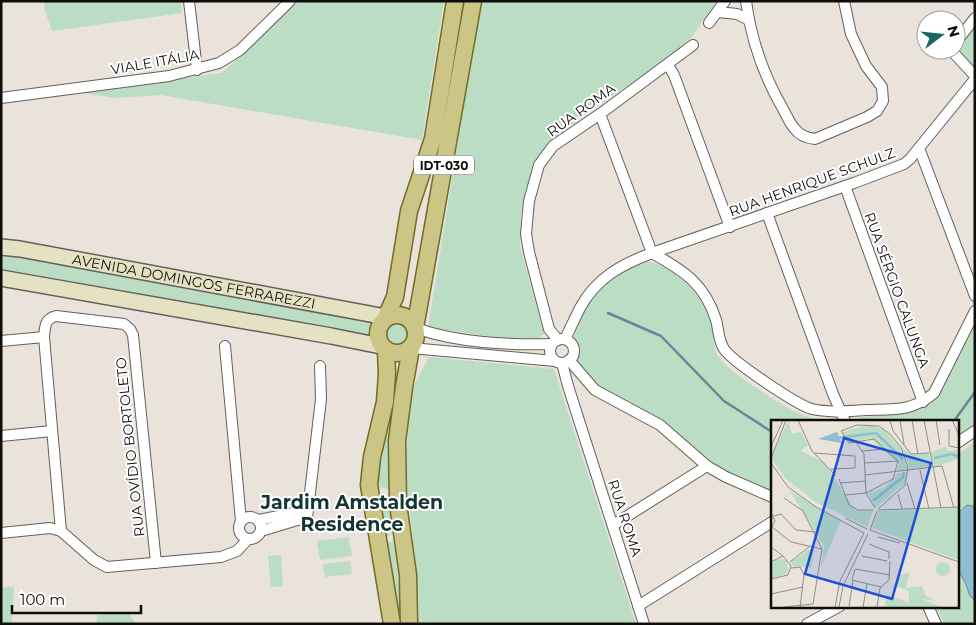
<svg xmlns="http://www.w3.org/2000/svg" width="976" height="625" viewBox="0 0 976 625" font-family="Montserrat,sans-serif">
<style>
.green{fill:#baddc4}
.water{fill:#90bdd1;stroke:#698896}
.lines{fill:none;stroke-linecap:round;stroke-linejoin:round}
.stream{stroke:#698896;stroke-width:2.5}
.street-casing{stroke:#645f59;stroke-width:12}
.secondary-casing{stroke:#645f59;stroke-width:18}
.primary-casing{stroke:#736b27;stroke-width:19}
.street{stroke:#fff;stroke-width:10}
.secondary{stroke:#e5e2c3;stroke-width:15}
.primary{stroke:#cbc586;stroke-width:16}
.labels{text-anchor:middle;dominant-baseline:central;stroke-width:4;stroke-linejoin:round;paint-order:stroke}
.shield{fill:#fff;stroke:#575654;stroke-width:1}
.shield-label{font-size:12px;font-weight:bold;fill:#0f0d0b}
.street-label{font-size:14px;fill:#0f0d0b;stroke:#fff}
.district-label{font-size:19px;font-weight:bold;fill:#133635;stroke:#fff}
.inset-river{fill:none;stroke:#90bdd1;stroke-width:2.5}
.inset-road{fill:none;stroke:#928d88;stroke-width:1}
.view{fill:#1d4ed8;fill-opacity:0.15;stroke:#1d4ed8;stroke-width:2.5}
.inset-edge{fill:none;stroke:#0f0d0b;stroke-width:2.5}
</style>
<rect width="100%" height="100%" fill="#e9e3dc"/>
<!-- green -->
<g class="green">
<polygon points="44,1 181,1 182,13 52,31 45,11"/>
<polygon points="299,1 444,1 422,140 161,95 115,98 78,92 222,73"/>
<polygon points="481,1 717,1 691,38 669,57 584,115 550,143 533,163 521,212 520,246 544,334 535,340 512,340 428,327"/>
<polygon points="975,23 975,68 956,49"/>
<polygon points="1,254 27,257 375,320 371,336 1,271"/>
<path d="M648,262C673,264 705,298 711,322C714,333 712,347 718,356C728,372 777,402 795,412C804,416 814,419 824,421H772V491C736,479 706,459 674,438C648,420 623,403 597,386C589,378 579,369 575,359C565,330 595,288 619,274C628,268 638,265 648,262Z"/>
<circle cx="397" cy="335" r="12"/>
<polygon points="975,323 975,425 957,437 957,421 857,421 862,417 906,413 926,407 938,396"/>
<polygon points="429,357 554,369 636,624 415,624 417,576 405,471 411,391"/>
<polygon points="396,382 391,458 394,491 381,487 372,490 393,383"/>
<polygon points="975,442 975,514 973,506 961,508 957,514 957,455"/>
<path d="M385,497C393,505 392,520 394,531L390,536L386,537L378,499Z"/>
<polygon points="349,537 352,556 320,560 317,541"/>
<polygon points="395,541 400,599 400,624 397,624 383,543"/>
<polygon points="281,555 283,586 271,587 268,556"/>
<polygon points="350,561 352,574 325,577 323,564"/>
<path d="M957,567C962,577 967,594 975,601V621L969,624H944L936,606H957Z"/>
<polygon points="14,586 12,624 1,624 1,588"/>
<polygon points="128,612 136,624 96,624 97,615"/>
</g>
<!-- water -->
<polygon class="water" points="967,505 973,506 975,514 975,601 970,596 966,585 957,567 957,514"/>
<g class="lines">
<!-- stream -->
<g class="stream">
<polyline points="608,313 661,336 724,401 772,432"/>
<polyline points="954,421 975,392"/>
</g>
<!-- street casing -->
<g class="street-casing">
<g id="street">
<polyline points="189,1 197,70"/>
<path d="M746,1C751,40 764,76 783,109C787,116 790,124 795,129C800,136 807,138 815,139L867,117L877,111L883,101L882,87L866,66L851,34L844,1"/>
<polyline points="718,12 737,14 749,20"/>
<polyline points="709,23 725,1"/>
<polyline points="956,42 975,18"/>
<polyline points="951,50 975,76"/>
<polyline points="668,65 674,75 730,227"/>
<polyline points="1,98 169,76 219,63 240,50 290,1"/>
<polyline points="600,114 652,253 854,183 904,164 910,159 975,79"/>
<polyline points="919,148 975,296"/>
<polyline points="845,186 923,402"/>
<polyline points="767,213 833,394 845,421"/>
<path d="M415,328C459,343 507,345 552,344"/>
<path d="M565,339C570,329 575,318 580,308C596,278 622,264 652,253C683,270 705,284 716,320C719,330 718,340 724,349C733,362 797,405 812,409C829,413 848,411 866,410C893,409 912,412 934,393L975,311"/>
<circle cx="562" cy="351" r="12"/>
<polyline points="558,340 549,329 529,252 526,234 529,201 539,165 553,146 600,114 693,45"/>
<polyline points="1,341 44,337"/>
<polyline points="225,346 241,521"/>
<polyline points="411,348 555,361"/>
<polyline points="569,360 595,390 660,425 707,466 726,477 772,497"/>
<polyline points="562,363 568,386 644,624"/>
<polyline points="1,436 52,431"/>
<polyline points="957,443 975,431"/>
<circle cx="250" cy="528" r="11"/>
<polyline points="259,520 308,510"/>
<polyline points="613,525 707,466"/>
<path d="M61,531L44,337C45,326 45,319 56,316L124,324L130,329L133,335L156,563"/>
<polyline points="261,531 294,521 307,518 321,399 320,366"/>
<polyline points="1,533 50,528 61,531 94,560 107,567 221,557 237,551 248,539"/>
<polyline points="638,606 772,522"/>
<polyline points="928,606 936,624"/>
<polyline points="807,624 840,606"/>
</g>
</g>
<!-- secondary casing -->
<g class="secondary-casing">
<g id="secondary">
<path id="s1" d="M1,247L20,249L386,317"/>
<polyline points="1,278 331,336 381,346"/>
</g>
</g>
<!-- primary casing -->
<g class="primary-casing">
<g id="primary">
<circle cx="397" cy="334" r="19"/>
<polyline points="386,317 395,297 409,211 433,139 455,1"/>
<polyline points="415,328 473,1"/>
<polyline points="386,350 387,374 385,402 372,457 369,485 392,624"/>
<polyline points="409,624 408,575 398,504 397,441 404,387 411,348"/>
</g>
</g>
<!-- street -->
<use href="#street" class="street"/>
<!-- secondary -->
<use href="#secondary" class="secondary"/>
<!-- primary -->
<use href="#primary" class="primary"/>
</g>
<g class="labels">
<!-- shield labels -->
<rect class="shield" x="414" y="155.5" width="60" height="19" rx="4"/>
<g class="shield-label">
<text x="444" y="165">IDT-030</text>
</g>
<!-- street labels -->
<g class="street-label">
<text transform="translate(155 62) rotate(-10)">VIALE ITÁLIA</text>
<text transform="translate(581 110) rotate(-36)">RUA ROMA</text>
<text transform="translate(812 182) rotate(-20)">RUA HENRIQUE SCHULZ</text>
<text stroke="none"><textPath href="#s1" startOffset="196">AVENIDA DOMINGOS FERRAREZZI</textPath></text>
<text transform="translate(897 290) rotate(70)">RUA SÉRGIO CALUNGA</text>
<text transform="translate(130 447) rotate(-96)">RUA OVÍDIO BORTOLETO</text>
<text transform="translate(625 518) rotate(72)">RUA ROMA</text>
</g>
<!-- district labels -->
<g class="district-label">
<text x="352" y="502">Jardim Amstalden<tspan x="352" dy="22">Residence</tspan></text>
</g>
</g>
<!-- overview -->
<g transform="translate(771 420)">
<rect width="188" height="188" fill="#e9e3dc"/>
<path d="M17,1L21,14L30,12L37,25L30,31L53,42L84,90L102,91L96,107L46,83L14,58L2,40V33ZM97,5L112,9L129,27L136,50H126L128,44L99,18L79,22L71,12ZM175,26L177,31L187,30V39L164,47L159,33ZM131,27L139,34H158L160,46L139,49ZM135,52V62L105,88L97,73L114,67L127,53ZM19,71L70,101L50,147L53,126ZM187,88V140L101,108L107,91ZM40,128L43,129L40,148L22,146L20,142ZM8,139L15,140L17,150L14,155L0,158V144ZM165 149a7 7 0 1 1 14 0a7 7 0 1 1-14 0ZM138,152L135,168L151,166L154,175L164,181L150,179L170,187H114L116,175L138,182V171L123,165L128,156Z" fill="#baddc4"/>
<path d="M66,12L71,23L47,19L63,13Z" fill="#90bdd1"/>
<path class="inset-river" d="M66,18L105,13L132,39M163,38L181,34L188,37M102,81L132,57L133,52"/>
<path class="inset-road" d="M27,0L41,31L65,56M119,0L122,11L140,34L158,33M129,0L133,24M141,0L147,34M153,0L170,88M165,0L169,25M181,0L188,15M178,9V26L188,28M0,27L12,0M91,31L115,29M43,33L84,36V48L60,49M1,36L15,0M0,43L17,67L45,87L93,113L69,161L64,187M93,43L127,41M149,50L158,89M94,55L171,46L183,88M68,59L78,85L87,90H103M69,63L95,61M136,63L144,89M127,74L131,89M74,75L95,73L93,34L84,21M13,78L32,91L51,129L42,184L13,187M104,88L95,73L122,59L127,41L103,19L78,23L70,11L86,5L108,6L119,14L130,27L137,48L134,65L107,89M107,90L188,87M0,92L4,101L0,108M3,96L10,94L25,110L45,112M74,98L96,109M1,107L20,122L51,129M99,110L106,91M99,110L188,142M107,117L129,123M98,124L118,132V139M0,127L12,136M91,136L116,141M0,142L12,136L20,146L17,155L0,159M19,142L38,127M20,148L29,147L33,155L29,187M110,167L81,160L84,149L119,155M0,174L32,167M78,186L82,161M68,187L72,166L97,114M92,187L96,164M106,187L109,168L118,160L119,141"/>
<path class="view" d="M73,18L160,43L121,179L34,154Z"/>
<rect width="188" height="188" class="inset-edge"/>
</g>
<!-- border -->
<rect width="976" height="625" fill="none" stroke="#0f0d0b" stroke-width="5"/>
<!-- north arrow -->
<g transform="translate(941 35) rotate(74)"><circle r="24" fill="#ffffff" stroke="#9f9e9d"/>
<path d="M0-4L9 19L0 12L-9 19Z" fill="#186664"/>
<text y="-8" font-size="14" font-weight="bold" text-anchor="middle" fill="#0f0d0b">N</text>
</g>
<!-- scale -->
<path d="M12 605v8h129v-8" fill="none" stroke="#0f0d0b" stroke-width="2.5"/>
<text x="20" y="605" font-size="15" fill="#0f0d0b" stroke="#ffffff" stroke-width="4" paint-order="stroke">100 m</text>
</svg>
